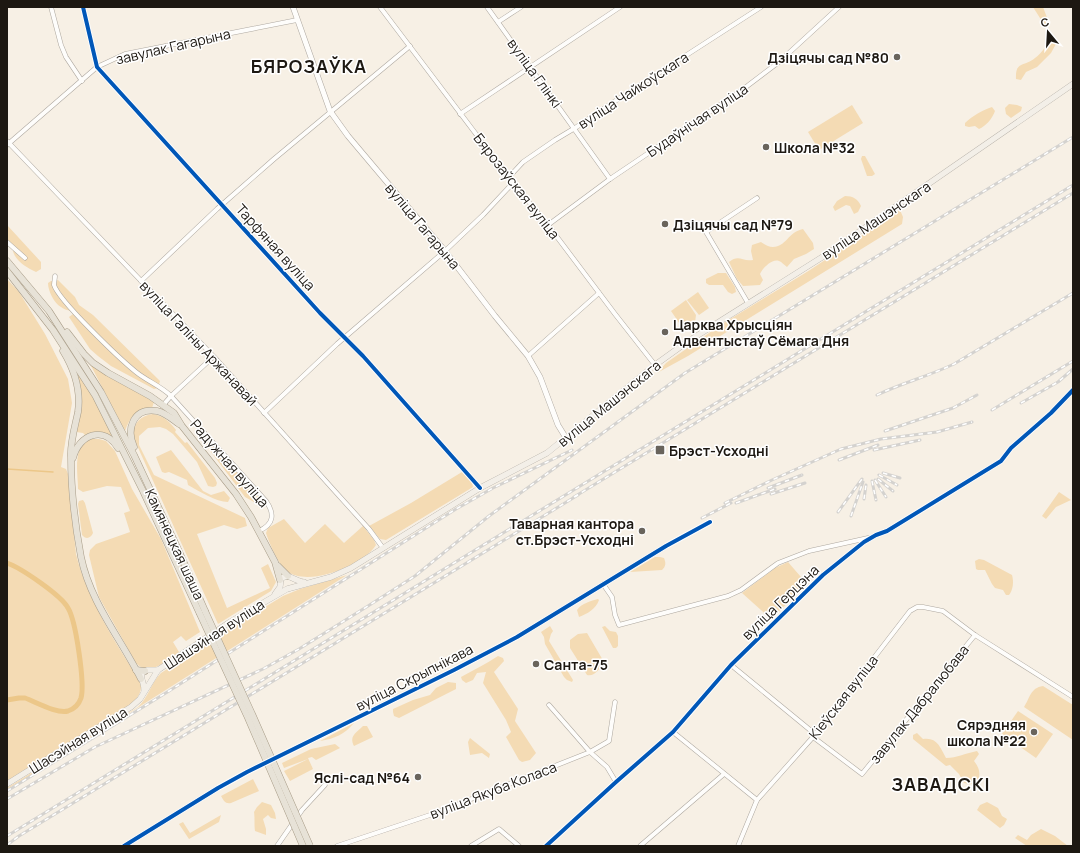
<svg xmlns="http://www.w3.org/2000/svg" width="1080" height="853" viewBox="0 0 1080 853" font-family="Manrope,sans-serif">
<style>
.green{fill:#f4dbb4}
.lines{fill:none;stroke-linecap:round;stroke-linejoin:round}
.stream{stroke:#ecc789;stroke-width:1.5}
.canal{stroke:#ecc789;stroke-width:5}
.minor-casing{stroke:#aea8a0;stroke-width:5}
.tertiary-casing{stroke:#aea8a0;stroke-width:6}
.secondary-casing{stroke:#aea8a0;stroke-width:6}
.primary-casing{stroke:#a79b86;stroke-width:7}
.minor{stroke:#fefdfb;stroke-width:4}
.tertiary{stroke:#fefdfb;stroke-width:5}
.secondary{stroke:#f3efe8;stroke-width:5.5}
.primary{stroke:#e7e2d7;stroke-width:6}
.rail-casing{stroke:#d4d2cf;stroke-width:3}
.rail{stroke:#fff;stroke-width:1.5;stroke-dasharray:4.5;stroke-linecap:butt}
.primary-bridge-casing{stroke:#a79b86;stroke-width:7;stroke-linecap:butt}
.primary-bridge{stroke:#e7e2d7;stroke-width:6}
.cycleway-casing{stroke:#fff;stroke-width:6}
.cycleway{stroke:#0057b8;stroke-width:4}
.poi-dot{fill:#69645c;stroke:#fff;stroke-width:1.5}
.labels{text-anchor:middle;dominant-baseline:central;stroke-width:3;stroke-linejoin:round;paint-order:stroke}
.street-label{font-size:14px;fill:#1d1812;stroke:#fff}
.poi-label{font-size:14px;font-weight:bold;fill:#1d1812;stroke:#fff;text-anchor:start}
.district-label{font-size:18px;font-weight:bold;letter-spacing:1px;fill:#1d1812;stroke:#fff}
</style>
<rect width="100%" height="100%" fill="#f7f0e5"/>
<!-- green -->
<g class="green">
<polygon points="1033,7 1043,7 1049,23 1045,26"/>
<path d="M1053,36L1056,38L1057,42L1051,53L1037,67L1026,72L1021,80L1016,79C1015,61 1024,67 1035,58C1042,53 1048,43 1053,36Z"/>
<polygon points="1009,104 1017,105 1022,107 1021,111 1011,118 1006,114 1005,108"/>
<polygon points="852,105 863,123 819,150 808,132"/>
<path d="M992,107L995,111C992,119 986,126 979,129L975,126L969,127L965,126V123C972,116 983,110 992,107Z"/>
<polygon points="862,156 865,156 875,174 872,176 867,176 861,159"/>
<path d="M845,196C853,196 858,199 861,206L858,212L854,214L850,206L846,205L835,211L833,207L837,201Z"/>
<polygon points="900,210 903,217 902,224 688,356 657,373 666,363 719,326 810,270"/>
<path d="M7,225L41,262V269L36,272C28,268 20,264 15,256C11,249 15,246 7,239Z"/>
<path d="M803,229L813,243L814,249L806,254L794,259L787,267C784,265 782,262 779,261C772,258 762,269 760,274L763,280L760,285L743,286L737,279L729,262C739,254 742,262 753,260L751,251L752,245L761,242C764,244 769,247 773,247C786,247 788,232 803,229Z"/>
<polygon points="718,273 726,273 735,287 736,292 732,294 728,292 723,285 709,285 706,283 706,279"/>
<path d="M7,279L19,292L45,334L68,379L72,403L61,467L66,469L68,474L76,554C86,597 116,644 140,681C143,690 139,696 133,703L7,781Z"/>
<path d="M58,280L75,297L79,305L93,315L160,381L158,388L154,389L111,366L98,356L90,349L69,317L73,314L71,311C67,310 63,309 61,307C54,303 48,291 48,283L51,281Z"/>
<polygon points="698,292 709,308 699,315 687,300"/>
<polygon points="686,300 696,315 695,323 684,330 671,311"/>
<path d="M90,364L154,402L152,408C136,411 131,415 125,431Z"/>
<polygon points="77,370 96,403 112,436 94,432 85,435 83,433 76,432 81,396"/>
<path d="M153,414C164,416 170,422 176,430L175,432L185,443L187,442L215,478L217,483L216,486L213,487L208,486L197,462L173,434L166,429L160,427L148,428L139,436V445L154,475L245,518L247,526L237,529L224,525L197,534L227,608L270,588L261,568L268,564L276,582L271,591L218,624L135,441C131,426 138,416 153,414Z"/>
<polygon points="200,431 203,432 262,501 265,505 264,508 260,508 254,502 245,497 199,436 198,433"/>
<path d="M90,439H99L106,441L115,451L132,489L161,539L200,632L186,641L181,636L173,642L179,652C167,660 149,678 136,663L99,597L89,555L90,550L96,544L130,532L124,513L130,511L121,487L107,486L83,492L78,489C78,473 72,447 90,439Z"/>
<path d="M171,450L203,491L211,495L224,491L230,498L228,502C216,502 199,491 188,485L187,480L169,472L165,473L162,472L156,457Z"/>
<polygon points="462,472 472,482 473,487 386,540 380,539 369,526 411,503"/>
<polygon points="1059,492 1071,500 1056,507 1046,519 1042,516"/>
<path d="M83,500L85,503L93,533C91,538 86,540 82,535L78,504L79,501Z"/>
<path d="M284,519L305,543L325,524L344,543L363,526L374,540L376,545C364,565 308,588 287,571C279,565 269,543 266,533L268,528Z"/>
<path d="M655,557H660L664,558C666,563 666,566 662,570L630,572Z"/>
<path d="M979,559L984,560L1012,575C1014,582 1013,590 1009,595H1006L1003,590L995,588L992,584L985,570H978L976,569L975,561Z"/>
<polygon points="788,562 807,584 771,619 742,593 775,568"/>
<path d="M347,575L30,776L7,789V788L138,707C148,698 151,683 161,673L232,627L283,596L300,589Z"/>
<path d="M598,599L599,600C596,609 587,614 579,617L577,610C582,603 591,601 598,599Z"/>
<polygon points="550,626 553,631 551,634 549,641 573,680 572,682 567,680 564,677 545,644 544,637 541,632"/>
<polygon points="605,626 610,631 616,632 618,636 618,646 616,648 613,648 602,627"/>
<path d="M587,633L604,662C600,668 595,677 587,675L570,648V640L578,634Z"/>
<path d="M498,656L503,658L504,661L494,672L518,709L515,721L536,753L530,760L522,762L519,760L506,737L511,732L506,720L483,683L486,672L477,673L473,680L466,683L462,680L461,677C473,670 486,664 498,656Z"/>
<polygon points="448,682 456,683 456,689 399,718 394,716 393,712 393,709 413,700 430,695 436,688"/>
<path d="M1043,686L1073,705V740L1024,707C1030,698 1030,688 1043,686Z"/>
<polygon points="1018,711 1053,734 1036,758 1002,734"/>
<path d="M354,723C345,734 334,739 320,741Z"/>
<path d="M363,726H367L373,737L354,746C349,736 356,733 363,726Z"/>
<path d="M917,733L923,739C937,737 940,747 946,758C957,758 966,753 977,751L979,754L974,761C980,769 981,774 977,783L969,784L964,783L959,774L950,765L946,766L913,739V735Z"/>
<polygon points="470,738 490,754 489,758 482,753 470,755 468,742"/>
<polygon points="335,744 340,748 316,760 312,757 308,758 313,769 290,781 284,771 308,759 284,768 282,763 311,749"/>
<path d="M253,779L259,791L231,803C225,804 224,801 221,796Z"/>
<path d="M262,802L271,805L275,813L276,819L271,818L268,815L263,819L266,829V835L255,831C254,824 255,819 254,812L257,807Z"/>
<polygon points="987,802 998,808 1002,816 1007,819 1004,825 1000,828 977,810 980,805"/>
<polygon points="221,815 219,822 189,839 179,824 183,822 190,833"/>
<polygon points="1041,829 1055,836 1068,846 1027,846 1015,838 1018,835 1027,840 1031,835"/>
</g>
<g class="lines">
<!-- stream -->
<polyline class="stream" points="7,469 53,472"/>
<!-- canal -->
<path class="canal" d="M7,563C21,568 61,595 68,608C76,621 85,684 81,698C79,704 74,709 68,711C57,714 36,702 25,698H19L7,700"/>
<!-- minor casing -->
<g class="minor-casing">
<g id="minor">
<polyline points="51,7 61,45 66,57 82,81"/>
<polyline points="83,7 97,67 320,313 363,356 480,488"/>
<polyline points="380,7 513,183 548,225 615,314 655,365"/>
<polyline points="487,7 610,179"/>
<polyline points="498,22 521,7"/>
<polyline points="460,114 620,7"/>
<polyline points="7,141 216,359 332,488 369,529 383,548"/>
<polyline points="7,145 97,67 125,54 297,20"/>
<polyline points="509,177 523,162 555,140 575,128 606,107 761,7"/>
<polyline points="548,225 610,179 742,90 779,62 839,7"/>
<polyline points="7,242 25,258"/>
<path d="M55,276C55,279 54,282 54,285C59,301 120,359 136,372C147,381 161,386 171,396L266,501C275,514 274,524 259,531"/>
<polyline points="141,281 217,209 274,159 410,46"/>
<polyline points="748,303 706,232 757,198"/>
<polyline points="528,356 599,293"/>
<polyline points="164,404 171,396 213,357"/>
<polyline points="264,413 337,344 445,251 483,215 513,183"/>
<polyline points="603,584 612,597 615,615 619,625 728,596 741,590 778,563 809,551 868,538"/>
<polyline points="731,665 815,734"/>
<polyline points="549,705 590,752 607,767 616,782"/>
<polyline points="673,732 757,800"/>
<polyline points="813,737 862,774 975,635"/>
<polyline points="124,846 218,788 247,772 454,670 517,637 666,546 710,522"/>
<polyline points="277,846 302,810 325,785"/>
<polyline points="337,846 436,813 590,752 609,741 615,702"/>
<polyline points="471,846 499,829 519,846"/>
<polyline points="546,846 616,782 673,732 731,665 823,575 864,542 876,535 887,531 1001,461 1011,448 1051,413 1073,390"/>
<polyline points="640,846 724,774"/>
<polyline points="738,846 757,800 813,737 910,611 917,607 923,607 943,611 975,635 1073,697"/>
</g>
</g>
<!-- tertiary casing -->
<g class="tertiary-casing">
<polyline id="tertiary" points="293,7 330,111 348,136 445,251 495,316 528,356 540,377 558,425 566,438"/>
</g>
<!-- secondary casing -->
<g class="secondary-casing">
<g id="secondary">
<path d="M275,594L280,587L281,579C288,572 296,582 304,582"/>
<path d="M144,691C145,684 140,679 142,673L147,670H158"/>
<polyline points="7,784 131,707 140,699 158,670 230,622 287,589 331,577 351,568 480,488 547,453 655,365 687,342 824,256 1073,84"/>
</g>
</g>
<!-- primary casing -->
<g class="primary-casing">
<g id="primary">
<polyline points="7,261 49,311 101,392 134,455 177,547 205,611"/>
<polyline points="7,271 53,330 95,395 143,491 199,612"/>
<polyline points="67,332 84,354 93,363 108,373 150,396 174,413 182,426 236,494 251,517 275,562 280,580"/>
<path d="M63,351C74,369 81,391 78,412C75,427 70,442 71,457C71,489 75,525 81,557C90,602 121,639 141,679"/>
<path d="M134,447C126,429 133,407 157,411C166,413 172,419 179,424"/>
<path d="M73,458C79,434 104,425 118,448"/>
<polyline points="278,566 288,576"/>
<polyline points="136,670 145,671"/>
</g>
</g>
<!-- minor -->
<use href="#minor" class="minor"/>
<!-- tertiary -->
<use href="#tertiary" class="tertiary"/>
<!-- secondary -->
<use href="#secondary" class="secondary"/>
<!-- primary -->
<use href="#primary" class="primary"/>
<!-- rail casing -->
<g class="rail-casing">
<g id="rail">
<path d="M877,395C902,383 929,376 954,364L1073,293"/>
<polyline points="1021,403 1058,382 1073,369"/>
<polyline points="992,410 1073,361"/>
<polyline points="885,431 953,408 977,395"/>
<polyline points="874,450 920,440"/>
<polyline points="839,460 878,445"/>
<polyline points="883,473 900,478"/>
<polyline points="879,475 897,485"/>
<polyline points="878,479 893,491"/>
<polyline points="875,480 886,497"/>
<polyline points="872,481 876,500"/>
<polyline points="768,488 802,475"/>
<polyline points="771,494 805,483"/>
<polyline points="574,497 1073,193"/>
<polyline points="864,499 866,485"/>
<polyline points="725,503 772,480 841,449 881,439 937,432 972,422"/>
<polyline points="736,503 775,489"/>
<polyline points="838,512 862,479"/>
<polyline points="851,516 863,482"/>
<polyline points="702,518 731,503"/>
<polyline points="7,791 169,691 456,509 493,488 572,450"/>
<polyline points="7,799 95,747 263,669 299,649 368,606 415,576 489,516 685,373 1073,137"/>
<polyline points="7,836 1073,185"/>
<polyline points="7,845 19,836 578,495"/>
</g>
</g>
<!-- rail -->
<use href="#rail" class="rail"/>
<!-- primary-bridge casing -->
<g class="primary-bridge-casing">
<g id="primary-bridge">
<polyline points="205,611 253,716 310,846"/>
<polyline points="199,612 248,718 303,846"/>
</g>
</g>
<!-- primary-bridge -->
<use href="#primary-bridge" class="primary-bridge"/>
<!-- cycleway casing -->
<g class="cycleway-casing">
<g id="cycleway">
<polyline points="83,7 97,67 320,313 363,356 480,488"/>
<polyline points="124,846 218,788 247,772 454,670 517,637 666,546 710,522"/>
<polyline points="546,846 616,782 673,732 731,665 823,575 864,542 876,535 887,531 1001,461 1011,448 1051,413 1073,390"/>
</g>
</g>
<!-- cycleway -->
<use href="#cycleway" class="cycleway"/>
</g>
<!-- markers -->
<g class="poi-dot">
<circle cx="897" cy="57" r="4"/>
<circle cx="766" cy="147" r="4"/>
<circle cx="665" cy="224" r="4"/>
<circle cx="665" cy="332" r="4"/>
<rect x="655" y="445" width="10" height="10" rx="2"/>
<circle cx="642" cy="531" r="4"/>
<circle cx="536" cy="664" r="4"/>
<circle cx="1034" cy="732" r="4"/>
<circle cx="418" cy="777" r="4"/>
</g>
<g class="labels">
<!-- street labels -->
<g class="street-label">
<text transform="translate(173 46) rotate(-13)">завулак Гагарына</text>
<text transform="translate(535 73) rotate(54)">вуліца Глінкі</text>
<text transform="translate(633 90) rotate(-33)">вуліца Чайкоўскага</text>
<text transform="translate(697 120) rotate(-34)">Будаўнічая вуліца</text>
<text transform="translate(517 186) rotate(52)">Бярозаўская вуліца</text>
<text transform="translate(876 220) rotate(-34)">вуліца Машэнскага</text>
<text transform="translate(423 226) rotate(50)">вуліца Гагарына</text>
<text transform="translate(276 247) rotate(48)">Тарфяная вуліца</text>
<text transform="translate(199 343) rotate(47)">вуліца Галіны Аржанавай</text>
<text transform="translate(609 403) rotate(-39)">вуліца Машэнскага</text>
<text transform="translate(230 463) rotate(49)">Радужная вуліца</text>
<text transform="translate(175 544) rotate(65)">Камянецкая шаша</text>
<text transform="translate(780 602) rotate(-44)">вуліца Герцэна</text>
<text transform="translate(214 634) rotate(-33)">Шашэйная вуліца</text>
<text transform="translate(414 677) rotate(-27)">вуліца Скрыпнікава</text>
<text transform="translate(843 697) rotate(-52)">Кіеўская вуліца</text>
<text transform="translate(919 704) rotate(-51)">завулак Дабралюбава</text>
<text transform="translate(78 740) rotate(-32)">Шасэйная вуліца</text>
<text transform="translate(493 790) rotate(-21)">вуліца Якуба Коласа</text>
</g>
<!-- poi labels -->
<g class="poi-label">
<text x="889" y="57" text-anchor="end">Дзіцячы сад №80</text>
<text x="774" y="147">Школа №32</text>
<text x="673" y="224">Дзіцячы сад №79</text>
<text x="673" y="324">Царква Хрысціян<tspan x="673" dy="16">Адвентыстаў Сёмага Дня</tspan></text>
<text x="669" y="450">Брэст-Усходні</text>
<text x="634" y="523" text-anchor="end">Таварная кантора<tspan x="634" dy="16">ст.Брэст-Усходні</tspan></text>
<text x="544" y="664">Санта-75</text>
<text x="1026" y="724" text-anchor="end">Сярэдняя<tspan x="1026" dy="16">школа №22</tspan></text>
<text x="410" y="777" text-anchor="end">Яслі-сад №64</text>
</g>
<!-- district labels -->
<g class="district-label">
<text x="309" y="66">БЯРОЗАЎКА</text>
<text x="941" y="784">ЗАВАДСКІ</text>
</g>
</g>
<!-- border -->
<rect width="1080" height="853" fill="none" stroke="#1d1812" stroke-width="16"/>
<!-- north arrow -->
<g transform="translate(1048 32) rotate(342)" stroke="#ffffff" stroke-width="3" paint-order="stroke">
<path d="M0-3L7 15L0 10L-7 15Z" fill="#1d1812"/>
<text y="-6" font-size="11" font-weight="bold" text-anchor="middle" fill="#1d1812">С</text>
</g>
</svg>
